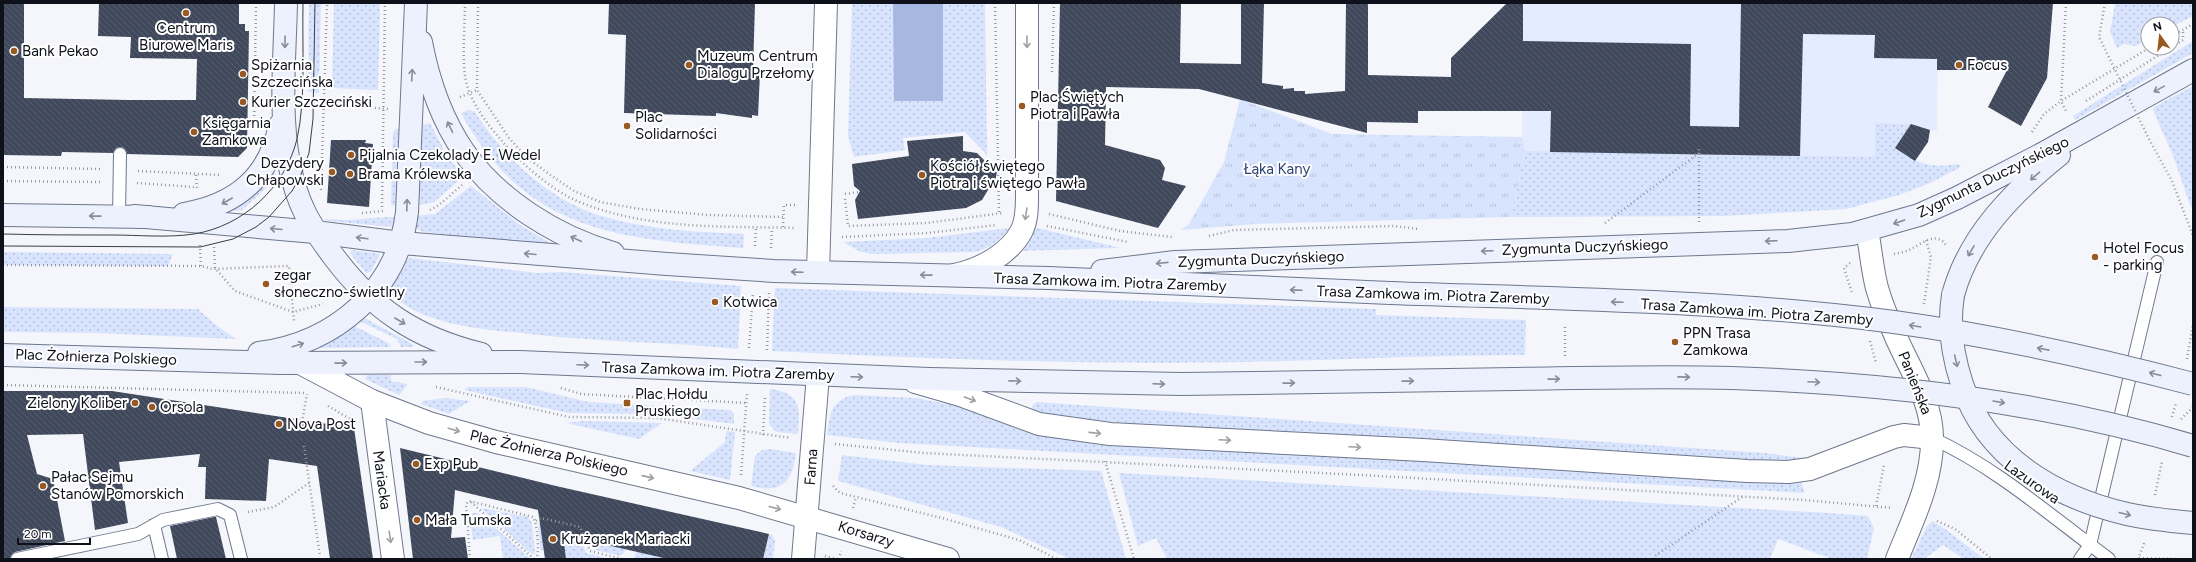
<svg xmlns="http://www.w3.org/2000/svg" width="2196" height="562" viewBox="0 0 2196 562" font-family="Figtree,sans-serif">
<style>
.built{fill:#e4ecff}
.grass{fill:url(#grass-dots)}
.park{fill:url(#park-tufts)}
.water{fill:#a7b8e0}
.building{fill:url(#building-back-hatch)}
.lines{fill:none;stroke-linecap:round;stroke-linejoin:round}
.lane-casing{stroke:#6e778c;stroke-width:14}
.street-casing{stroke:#6e778c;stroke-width:24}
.secondary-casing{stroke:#6e778c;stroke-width:24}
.path{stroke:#97999f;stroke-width:2.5;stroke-dasharray:1 3;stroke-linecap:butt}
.lane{stroke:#fff;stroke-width:12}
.street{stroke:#fff;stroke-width:22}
.secondary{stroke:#ecf1fd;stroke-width:22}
.tram{stroke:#3c3f46;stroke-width:1}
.secondary-bridge-casing{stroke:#6e778c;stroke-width:24;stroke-linecap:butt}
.path-bridge{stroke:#97999f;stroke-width:2.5;stroke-dasharray:1 3;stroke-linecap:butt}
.secondary-bridge{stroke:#ecf1fd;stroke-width:22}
.oneway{stroke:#888c96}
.oneway2{stroke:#9fa0a3}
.poi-dot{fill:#995922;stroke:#fff;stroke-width:1.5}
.labels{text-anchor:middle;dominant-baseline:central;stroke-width:4;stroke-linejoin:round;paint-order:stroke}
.poi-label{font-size:15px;fill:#0e1119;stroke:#fff;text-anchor:start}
.park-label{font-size:15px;fill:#304376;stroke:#fff}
.street-label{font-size:15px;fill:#0e1119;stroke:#fff}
</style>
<defs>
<pattern id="grass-dots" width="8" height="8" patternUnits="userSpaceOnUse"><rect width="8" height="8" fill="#d8e4fe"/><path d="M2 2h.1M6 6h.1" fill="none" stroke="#b8c3d9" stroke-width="1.8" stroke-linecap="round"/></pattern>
<pattern id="park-tufts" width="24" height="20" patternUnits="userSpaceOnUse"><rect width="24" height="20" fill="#d8e4fe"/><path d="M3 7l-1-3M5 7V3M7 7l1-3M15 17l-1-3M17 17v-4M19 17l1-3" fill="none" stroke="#b8c3d9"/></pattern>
<pattern id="building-back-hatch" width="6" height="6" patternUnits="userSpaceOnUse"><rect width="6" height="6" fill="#40485b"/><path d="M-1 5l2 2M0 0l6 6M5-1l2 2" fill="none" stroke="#585e6e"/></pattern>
</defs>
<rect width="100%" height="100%" fill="#f4f6fb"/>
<!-- built -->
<polygon class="built" points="1523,3 1938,3 1937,131 1930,130 1929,136 1931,137 1915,161 1895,148 1879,158 1535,172 1525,151 1522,137"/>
<!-- grass -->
<g class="grass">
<polygon points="309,3 321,3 319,93 308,92"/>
<polygon points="334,3 380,3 378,90 332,88"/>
<polygon points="852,3 985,3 987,155 965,132 903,138 905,150 854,157 848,136"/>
<polygon points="2115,3 2193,3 2193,16 2172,27 2172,24 2148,24 2148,40 2135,46 2124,44 2117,48 2110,32"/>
<polygon points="2193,41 2193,53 2075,120 2073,116"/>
<polygon points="2193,86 2193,208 2190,205 2174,158 2153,110 2154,107"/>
<path d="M469,110L475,112C504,158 551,202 605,217C650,230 698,232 744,234L743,248C621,239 526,233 461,113Z"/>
<polygon points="430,123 445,152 463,177 434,202 416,206 419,126"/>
<path d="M1875,123L1911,124L1896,148C1920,165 1928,168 1958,164L1961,167L1930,183L1899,195L1846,209L1724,216L1511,217L1525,151L1875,157Z"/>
<polygon points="401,125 397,206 391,205 393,132"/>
<polygon points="272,171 276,174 265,189 242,210 237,211 233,210"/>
<polygon points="471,186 520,225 555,246 423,232 416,228 415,216 435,214"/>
<polygon points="388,217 396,217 393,227 328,221 324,219 349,220"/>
<polygon points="1033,227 1121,248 1017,251"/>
<path d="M1010,228C1000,239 990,249 974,252L873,254L861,252L843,242L927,238Z"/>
<polygon points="352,250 380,254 371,272 366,273 350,253"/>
<polygon points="3,252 173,254 168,266 3,265"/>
<path d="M410,258L537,273L562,272L741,286L738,349C669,342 599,342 530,334C482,329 427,327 389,293C390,283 399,261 410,258Z"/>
<path d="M775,288L1376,309V315L1526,320L1525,355C1432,355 1338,360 1245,362C1087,365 929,359 772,351Z"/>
<polygon points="3,307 198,309 217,326 236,339 97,333 3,332"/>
<polygon points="363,317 414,345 413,347 401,347 397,339 359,321"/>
<polygon points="352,325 388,343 391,347 315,348"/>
<polygon points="367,375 391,375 391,381 408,384 399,395 365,379"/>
<polygon points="468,387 526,387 588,402 728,410 732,411 734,415 734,424 656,414 568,413 464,390"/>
<path d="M770,389C801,393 800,407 798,434L776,432L769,424Z"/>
<path d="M854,395L916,398L963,407L1022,427L1800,478L1805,493L899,443L827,435C829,415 832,399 854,395Z"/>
<polygon points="445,398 470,401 449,414 421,404 422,401"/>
<polygon points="1036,402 1765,453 1811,459 1778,463 1150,425 1092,420 1035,413 1032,410 1032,406"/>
<polygon points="583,421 662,423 639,439 566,423"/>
<polygon points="726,431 735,432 730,480 690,471 725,442"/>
<path d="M770,449L796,453C792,483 781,494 751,486L755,456L762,450Z"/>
<polygon points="842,455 927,465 1101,471 1126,559 1070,559 1001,527 838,481"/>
<polygon points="1119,473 1829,513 1868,516 1874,528 1867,559 1832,559 1778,539 1770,559 1167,559 1156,538 1138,546"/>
<polygon points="481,508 528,517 532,523 535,553 534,555 528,551"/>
<polygon points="473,513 478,513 531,559 503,559 500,536 473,540 470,519"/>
<path d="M541,521C553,523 567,525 577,530L586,553L610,559H566L561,525L541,528L544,550H540L538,524Z"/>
<polygon points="1933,521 1948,531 1984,559 1964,559 1943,545 1924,559 1911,559 1927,526"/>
<polygon points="769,534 772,535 775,541 773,559 763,559"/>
<polygon points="588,540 625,549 624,553 620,556 592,549"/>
<polygon points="637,551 671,559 634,558"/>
</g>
<!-- park -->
<polygon class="park" points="1240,99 1332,134 1522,137 1525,151 1511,217 1255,224 1181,230 1189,224 1224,162"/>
<!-- water -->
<polygon class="water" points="893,3 943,3 943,101 894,101"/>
<!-- building -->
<g class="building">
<polygon points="3,3 24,3 24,98 129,100 196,100 197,59 130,58 131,37 98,36 99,3 239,3 239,24 245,24 245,31 249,31 247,148 238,157 127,154 124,148 120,147 116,148 113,153 62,152 61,156 3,155"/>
<polygon points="609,3 755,3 753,72 760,73 758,116 752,115 752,118 716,113 716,116 624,113 626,35 608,34"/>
<polygon points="1060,3 1181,3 1180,63 1241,64 1241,3 1264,3 1262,83 1283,86 1283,89 1294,88 1294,91 1305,91 1305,94 1345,91 1346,3 1368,3 1368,75 1451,77 1451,58 1507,3 1523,3 1523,41 1691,44 1690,126 1739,127 1741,3 2053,3 2047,78 2021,126 1988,107 2007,70 1937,70 1937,59 1874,58 1875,35 1803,34 1800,156 1550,152 1551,111 1418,111 1418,123 1367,122 1367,133 1199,89 1106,87 1105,145 1160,160 1165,168 1162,180 1186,186 1158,228 1056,201"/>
<polygon points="1911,124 1930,130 1928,142 1915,161 1895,148"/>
<polygon points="963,136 963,151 977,153 988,164 992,162 997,172 994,186 991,185 982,200 966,208 858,219 855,200 860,191 854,186 852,164 909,156 907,141"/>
<polygon points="331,140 366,140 365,143 373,144 369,207 327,203"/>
<polygon points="3,391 112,391 354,428 373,559 330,559 317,466 269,459 266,501 205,499 206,467 198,467 200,454 119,462 128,523 95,530 83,434 27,435 37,474 53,479 65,541 15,552 12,554 10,559 3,559"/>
<polygon points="400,448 556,486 769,534 763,559 668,559 563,535 566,559 545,559 538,510 455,490 451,538 465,537 468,559 413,559"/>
<polygon points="214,517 216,517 226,559 177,559 170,526"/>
</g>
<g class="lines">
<!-- lane casing -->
<g class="lane-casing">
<g id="lane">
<polyline points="119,216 120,154"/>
<path d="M1932,438C1997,468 2052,517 2109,559"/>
<polyline points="154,525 162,559"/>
<polyline points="17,559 138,534 163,520 218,509 230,515 241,559"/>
<polyline points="2080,559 2090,545 2157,262"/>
</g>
</g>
<!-- street casing -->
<g class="street-casing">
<g id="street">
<path d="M1867,231C1871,250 1872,269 1877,288C1881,302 1887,317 1893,330C1907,365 1932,399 1932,438C1933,480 1912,521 1897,559"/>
<polyline points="818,272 826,3"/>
<path d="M954,275C980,270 1010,254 1022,230C1027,220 1027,207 1027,196V3"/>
<polyline points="300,363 372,401 429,423 496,442 739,498 948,559"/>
<polyline points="915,382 960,395 1039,424 1110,434 1423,450 1747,471 1788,472 1810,469 1894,437 1904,435 1932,438"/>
<polyline points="372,401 393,559"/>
<polyline points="803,559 818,375"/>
</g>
</g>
<!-- secondary casing -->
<g class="secondary-casing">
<g id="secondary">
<path d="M286,3C285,56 279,111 289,163C297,204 309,224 334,257C374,310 416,338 481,354"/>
<path d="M421,42C428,79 442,120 464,152C498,200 556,237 613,253"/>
<path d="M184,214C236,205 269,178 280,125"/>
<polyline points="3,215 148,217"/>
<polyline points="134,216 315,232 401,243 667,264 774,271 1049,278 1390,293"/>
<polyline points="1102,271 1175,262 1788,241 1852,234 1919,215 1957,198 2042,154 2193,70"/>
<path d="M1953,295C1969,236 2013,192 2059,155"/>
<path d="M259,353C335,343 398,290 407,212L416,3"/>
<polyline points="3,355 281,363 520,362 929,379 1182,384 1515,379"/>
</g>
</g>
<!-- path -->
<g class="path">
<path d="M465,3C465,27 462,53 465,76C468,99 487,124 502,141C520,163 552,190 577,201C645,230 724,226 796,228"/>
<polyline points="478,3 477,90 509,138 526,157 549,174 574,191 600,202 640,209 708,215 784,217"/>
<polyline points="995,3 999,213"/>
<polyline points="2066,3 2061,101 2067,113"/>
<polyline points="2172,36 2193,24"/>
<polyline points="2172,47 2183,40 2183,30"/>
<polyline points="1052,72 1054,3"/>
<polyline points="460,97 477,90"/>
<polyline points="2086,101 2170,48"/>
<polyline points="319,104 389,109"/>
<polyline points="254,124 256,3"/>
<polyline points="2032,132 2044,114 2061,101 2149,48"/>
<polyline points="2149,139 2172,181 2193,236"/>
<polyline points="497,156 507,147"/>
<polyline points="3,167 101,169"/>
<polyline points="138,171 221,175"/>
<polyline points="196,175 197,188"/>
<polyline points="3,181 102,182"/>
<polyline points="137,183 194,187"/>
<polyline points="321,190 327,3"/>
<polyline points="845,194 859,192"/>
<polyline points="845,199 848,226 926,223 1003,213"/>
<polyline points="382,207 385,3"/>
<polyline points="430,210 439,205 462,185"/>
<polyline points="362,213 383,211"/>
<polyline points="1049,214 1120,231 1172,237"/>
<polyline points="1699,222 1699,153"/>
<polyline points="1605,223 1699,153 1699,149"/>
<polyline points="1047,226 1128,242"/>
<polyline points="783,227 784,205 798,205"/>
<polyline points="1209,236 1234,230 1394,226 1419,229"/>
<polyline points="842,237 927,233 997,225"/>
<polyline points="200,245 201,266"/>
<polyline points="755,246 756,227"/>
<polyline points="214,247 215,268 235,291 293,312 323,304"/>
<polyline points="771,248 772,228"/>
<path d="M1894,254C1899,253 1904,252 1909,250C1922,244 1937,229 1947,247"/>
<polyline points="1850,263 1844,268 1852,293"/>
<polyline points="3,265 201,266 212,269 289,266 294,321"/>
<polyline points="1924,304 1931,257 1926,240"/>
<polyline points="1870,341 1876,363"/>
<polyline points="749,348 753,293"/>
<polyline points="767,350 769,293"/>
<polyline points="1565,356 1565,326"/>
<polyline points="2187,359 2193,324"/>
<polyline points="3,385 305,393"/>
<polyline points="436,387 569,417 657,418 791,438"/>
<polyline points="561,388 581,394 747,403"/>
<polyline points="328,406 352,420"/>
<polyline points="2172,417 2176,403"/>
<polyline points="2181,419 2193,407"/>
<polyline points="302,422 307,394"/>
<polyline points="763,435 765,395"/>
<polyline points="835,444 924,453 1361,475 1804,500 1892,508"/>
<polyline points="304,446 320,557"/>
<polyline points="1105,461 1134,559"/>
<polyline points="741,475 747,394"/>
<polyline points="833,486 840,493 942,518 1019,540 1057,559"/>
<polyline points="2155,495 2162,461"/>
<polyline points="471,502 534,559"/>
<polyline points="1876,506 1884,465"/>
<polyline points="853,508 856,497"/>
<polyline points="248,512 274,507 309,483"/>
<polyline points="536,521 541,518 580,527 590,551 622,559"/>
<polyline points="1937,521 1955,529 1992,559"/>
<polyline points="825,556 835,559"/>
<polyline points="2139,558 2177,559"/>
<path d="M470,559L466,504L469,501L533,517C537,522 540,553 536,559"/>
<polyline points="839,559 841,551"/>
<polyline points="1657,559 1655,556 1742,497"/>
<polyline points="2138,559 2145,541"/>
</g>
<!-- lane -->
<use href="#lane" class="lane"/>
<!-- street -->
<use href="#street" class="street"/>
<!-- secondary -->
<use href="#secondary" class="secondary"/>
<!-- tram -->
<g class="tram">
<path d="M3,234C39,235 76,235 112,235C139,235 167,238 194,234C243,226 285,188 297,139C306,100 302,44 303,3"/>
<polyline points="3,246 200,247 233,239 256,227 269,217 292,191 300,177 309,153 313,119 315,3"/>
</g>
<!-- secondary-bridge casing -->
<g class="secondary-bridge-casing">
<g id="secondary-bridge">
<path d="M1390,293C1558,299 1727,300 1894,322C1995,336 2095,358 2193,384"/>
<path d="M1953,295C1948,326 1952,354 1962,384C1986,458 2055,497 2127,514C2149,519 2171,521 2193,523"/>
<path d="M1515,379C1587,378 1660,376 1732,378C1887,383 2044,401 2193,446"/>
</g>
</g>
<!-- path-bridge -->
<polyline class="path-bridge" points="2105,3 2099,37 2149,139"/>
<!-- secondary-bridge -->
<use href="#secondary-bridge" class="secondary-bridge"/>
</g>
<!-- one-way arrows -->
<defs><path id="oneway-shaft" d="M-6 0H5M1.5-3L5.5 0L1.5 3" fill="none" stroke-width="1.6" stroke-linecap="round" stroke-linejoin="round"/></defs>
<g class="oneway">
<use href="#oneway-shaft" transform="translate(285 42) rotate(91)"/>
<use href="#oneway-shaft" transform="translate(412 75) rotate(-87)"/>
<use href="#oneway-shaft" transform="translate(2159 89) rotate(151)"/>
<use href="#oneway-shaft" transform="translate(450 127) rotate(-116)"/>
<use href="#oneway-shaft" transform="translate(2035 176) rotate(139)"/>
<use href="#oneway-shaft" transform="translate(227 201) rotate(150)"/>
<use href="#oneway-shaft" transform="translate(407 205) rotate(-88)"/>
<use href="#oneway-shaft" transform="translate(95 216) rotate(-179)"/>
<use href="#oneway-shaft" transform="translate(1899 222) rotate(161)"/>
<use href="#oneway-shaft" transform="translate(276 229) rotate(-175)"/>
<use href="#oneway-shaft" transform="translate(362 238) rotate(-173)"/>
<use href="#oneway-shaft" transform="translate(576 239) rotate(-155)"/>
<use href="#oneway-shaft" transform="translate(1771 241) rotate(178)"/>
<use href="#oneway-shaft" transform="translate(1487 251) rotate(178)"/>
<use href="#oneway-shaft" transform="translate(1971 251) rotate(120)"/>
<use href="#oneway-shaft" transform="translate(530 254) rotate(-175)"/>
<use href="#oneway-shaft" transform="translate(1162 263) rotate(174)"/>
<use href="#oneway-shaft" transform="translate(797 272) rotate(-178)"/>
<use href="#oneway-shaft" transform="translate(926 275) rotate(-179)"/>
<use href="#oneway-shaft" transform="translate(1296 290) rotate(-178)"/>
<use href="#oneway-shaft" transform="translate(1617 302) rotate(-178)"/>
<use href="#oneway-shaft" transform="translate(400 321) rotate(30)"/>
<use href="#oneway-shaft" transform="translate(1915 326) rotate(-171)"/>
<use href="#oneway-shaft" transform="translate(298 345) rotate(-18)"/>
<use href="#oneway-shaft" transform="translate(2043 349) rotate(-169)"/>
<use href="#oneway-shaft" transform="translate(1956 361) rotate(77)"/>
<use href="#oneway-shaft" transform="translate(421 362)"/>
<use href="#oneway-shaft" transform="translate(341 363) rotate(-1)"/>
<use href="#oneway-shaft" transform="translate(583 365) rotate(2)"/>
<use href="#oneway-shaft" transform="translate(2155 374) rotate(-165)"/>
<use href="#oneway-shaft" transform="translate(857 377) rotate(2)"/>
<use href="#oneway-shaft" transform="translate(1684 377) rotate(1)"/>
<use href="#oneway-shaft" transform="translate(1554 379) rotate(-1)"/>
<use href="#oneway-shaft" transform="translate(1015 381) rotate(1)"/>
<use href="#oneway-shaft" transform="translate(1408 381) rotate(-1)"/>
<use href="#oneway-shaft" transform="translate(1814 382) rotate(3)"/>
<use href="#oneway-shaft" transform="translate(1289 383) rotate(-1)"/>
<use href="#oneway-shaft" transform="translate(1159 384) rotate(2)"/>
<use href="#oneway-shaft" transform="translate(1999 402) rotate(10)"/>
<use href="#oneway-shaft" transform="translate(2125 514) rotate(14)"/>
</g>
<g class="oneway2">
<use href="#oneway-shaft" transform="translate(1027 42) rotate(90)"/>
<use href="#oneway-shaft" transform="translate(1026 214) rotate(99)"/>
<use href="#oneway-shaft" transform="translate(970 399) rotate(20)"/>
<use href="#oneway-shaft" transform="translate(454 430) rotate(16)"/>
<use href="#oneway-shaft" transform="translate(1095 433) rotate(6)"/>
<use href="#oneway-shaft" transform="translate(1225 440) rotate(3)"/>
<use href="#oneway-shaft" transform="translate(1355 447) rotate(3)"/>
<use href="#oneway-shaft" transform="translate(648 477) rotate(13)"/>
<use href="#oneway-shaft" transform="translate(775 508) rotate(15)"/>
<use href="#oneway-shaft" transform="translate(390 537) rotate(82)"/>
</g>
<!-- markers -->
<g class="poi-dot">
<circle cx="186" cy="13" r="4"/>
<circle cx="14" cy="51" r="4"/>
<circle cx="689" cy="65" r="4"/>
<circle cx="1959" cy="65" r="4"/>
<circle cx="243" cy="74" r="4"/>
<circle cx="243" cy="102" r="4"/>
<circle cx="1022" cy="106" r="4"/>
<circle cx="627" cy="126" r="4"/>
<circle cx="194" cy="132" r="4"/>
<circle cx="351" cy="155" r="4"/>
<circle cx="332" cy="172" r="4"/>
<circle cx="350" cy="174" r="4"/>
<circle cx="922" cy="175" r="4"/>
<circle cx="2095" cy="257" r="4"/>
<circle cx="266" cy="284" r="4"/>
<circle cx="715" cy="302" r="4"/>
<circle cx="1675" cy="342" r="4"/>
<circle cx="135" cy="403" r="4"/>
<rect x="623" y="399" width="8" height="8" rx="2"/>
<circle cx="152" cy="407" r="4"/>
<circle cx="279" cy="424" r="4"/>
<circle cx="416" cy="464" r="4"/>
<circle cx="43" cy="486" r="4"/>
<circle cx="417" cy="520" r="4"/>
<circle cx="553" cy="539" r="4"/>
</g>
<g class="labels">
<!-- poi labels -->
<g class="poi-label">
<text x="186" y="28" text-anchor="middle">Centrum<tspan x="186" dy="17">Biurowe Maris</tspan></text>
<text x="22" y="51">Bank Pekao</text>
<text x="697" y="56">Muzeum Centrum<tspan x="697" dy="17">Dialogu Przełomy</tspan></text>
<text x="251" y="65">Spiżarnia<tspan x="251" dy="17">Szczecińska</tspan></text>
<text x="1967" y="65">Focus</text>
<text x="1030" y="97">Plac Świętych<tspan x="1030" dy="17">Piotra i Pawła</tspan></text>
<text x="251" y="102">Kurier Szczeciński</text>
<text x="635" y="117">Plac<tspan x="635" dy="17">Solidarności</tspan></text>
<text x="202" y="123">Księgarnia<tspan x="202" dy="17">Zamkowa</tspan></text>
<text x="359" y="155">Pijalnia Czekolady E. Wedel</text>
<text x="324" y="163" text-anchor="end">Dezydery<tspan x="324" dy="17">Chłapowski</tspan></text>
<text x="930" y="166">Kościół świętego<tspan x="930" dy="17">Piotra i świętego Pawła</tspan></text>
<text x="358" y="174">Brama Królewska</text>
<text x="2103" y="248">Hotel Focus<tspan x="2103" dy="17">- parking</tspan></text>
<text x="274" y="275">zegar<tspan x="274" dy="17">słoneczno-świetlny</tspan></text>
<text x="723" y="302">Kotwica</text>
<text x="1683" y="333">PPN Trasa<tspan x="1683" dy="17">Zamkowa</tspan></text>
<text x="635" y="394">Plac Hołdu<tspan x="635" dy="17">Pruskiego</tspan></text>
<text x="127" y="403" text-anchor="end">Zielony Koliber</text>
<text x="160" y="407">Orsola</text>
<text x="287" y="424">Nova Post</text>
<text x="424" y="464">Exp Pub</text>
<text x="51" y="477">Pałac Sejmu<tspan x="51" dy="17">Stanów Pomorskich</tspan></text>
<text x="425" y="520">Mała Tumska</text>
<text x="561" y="539">Krużganek Mariacki</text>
</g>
<!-- park labels -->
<g class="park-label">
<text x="1277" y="169">Łąka Kany</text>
</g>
<!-- street labels -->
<g class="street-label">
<text transform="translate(1993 177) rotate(-26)">Zygmunta Duczyńskiego</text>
<text transform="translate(1585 247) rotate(-2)">Zygmunta Duczyńskiego</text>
<text transform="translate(1261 259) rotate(-2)">Zygmunta Duczyńskiego</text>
<text transform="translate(1110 282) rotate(2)">Trasa Zamkowa im. Piotra Zaremby</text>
<text transform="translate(1433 295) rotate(2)">Trasa Zamkowa im. Piotra Zaremby</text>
<text transform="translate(1757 312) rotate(4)">Trasa Zamkowa im. Piotra Zaremby</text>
<text transform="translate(96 357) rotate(2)">Plac Żołnierza Polskiego</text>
<text transform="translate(718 371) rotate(2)">Trasa Zamkowa im. Piotra Zaremby</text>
<text transform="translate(1915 383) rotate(68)">Panieńska</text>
<text transform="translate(549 453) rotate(13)">Plac Żołnierza Polskiego</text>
<text transform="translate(811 467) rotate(-86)">Farna</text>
<text transform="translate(382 480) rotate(82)">Mariacka</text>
<text transform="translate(2032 482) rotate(35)">Lazurowa</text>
<text transform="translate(866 534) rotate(17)">Korsarzy</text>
</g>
</g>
<!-- border -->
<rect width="2196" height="562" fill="none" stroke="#0e1119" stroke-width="8"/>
<!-- north arrow -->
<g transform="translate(2160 36) rotate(345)"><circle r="19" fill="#ffffff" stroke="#9fa0a3"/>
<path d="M0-3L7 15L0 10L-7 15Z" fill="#995922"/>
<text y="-6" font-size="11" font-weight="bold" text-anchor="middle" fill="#0e1119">N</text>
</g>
<!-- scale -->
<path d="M18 538v6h72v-6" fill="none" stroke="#0e1119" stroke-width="2"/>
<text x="24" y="538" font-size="12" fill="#0e1119" stroke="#ffffff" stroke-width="3" paint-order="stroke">20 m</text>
</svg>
